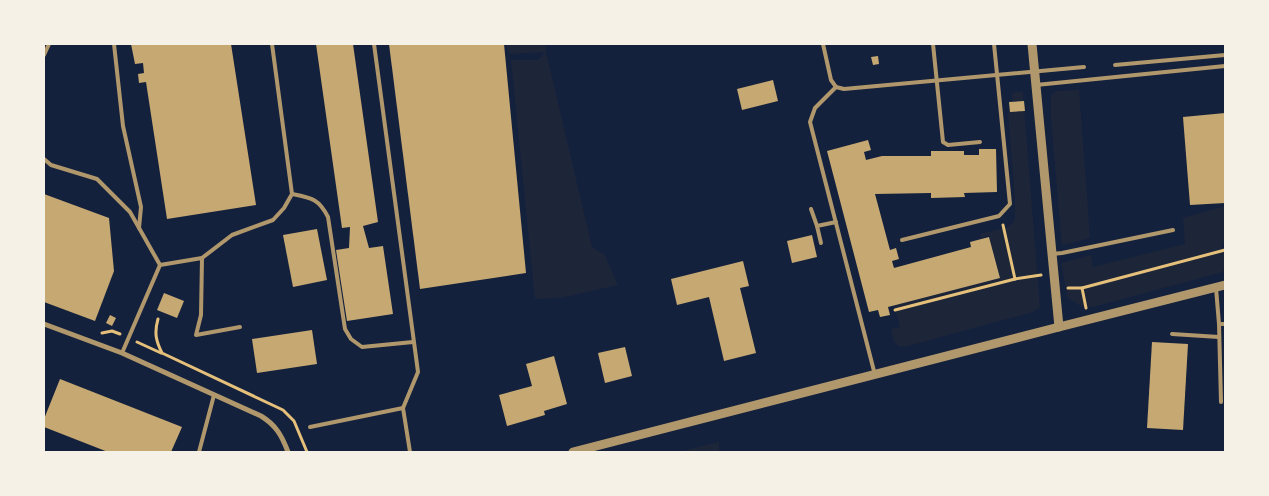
<svg xmlns="http://www.w3.org/2000/svg" width="1269" height="496" viewBox="0 0 1269 496" font-family="Georgia,serif">
<style>
.green{fill:#1d2539}
.building{fill:#c6a872}
.lines{fill:none;stroke-linecap:round;stroke-linejoin:round}
.path{stroke:#e5c07b;stroke-width:3}
.service{stroke:#b1986c;stroke-width:4}
.minor{stroke:#b1986c;stroke-width:5}
.tertiary{stroke:#b1986c;stroke-width:9}
</style>
<rect width="100%" height="100%" fill="#14213d"/>
<!-- green -->
<g class="green">
<polygon points="507,44 546,44 546,52 592,247 605,255 618,285 560,298 535,299 511,60 538,60 545,52 509,54"/>
<polygon points="1079,90 1090,238 1062,245 1051,119 1051,95 1057,91"/>
<polygon points="1016,92 1022,92 1023,95 1040,308 1033,312 904,347 898,346 894,341 891,329 900,327 894,305 1000,278 989,235 981,238 980,234 1005,228 1011,225 1015,219 1015,200 1008,112 1009,112 1009,102 1013,102 1012,94"/>
<path d="M1225,206V237L1222,247C1225,257 1226,262 1223,272L1093,307H1082L1068,298L1061,263L1091,255L1093,267L1185,244L1183,218Z"/>
<polygon points="719,442 719,452 679,452"/>
</g>
<!-- building -->
<g class="building">
<polygon points="131,44 231,44 256,205 167,219 146,82 139,83 138,74 144,73 143,63 135,64"/>
<polygon points="316,44 353,44 378,222 363,226 369,248 383,246 393,314 347,321 336,250 349,248 350,227 342,228"/>
<polygon points="389,44 504,44 526,273 420,289"/>
<polygon points="878,56 879,64 873,65 871,57"/>
<polygon points="773,80 778,101 742,110 737,89"/>
<polygon points="1024,101 1025,111 1010,112 1009,102"/>
<polygon points="1225,113 1225,203 1190,205 1183,117"/>
<polygon points="868,140 871,150 864,152 866,160 882,156 931,156 931,151 964,151 964,155 979,155 979,149 996,149 997,192 964,193 965,197 931,198 931,193 875,194 890,250 896,248 899,259 892,261 894,268 971,247 970,242 989,237 1000,278 888,307 890,315 880,317 878,310 869,312 827,151"/>
<polygon points="44,194 109,218 114,271 95,321 44,302"/>
<polygon points="317,229 327,280 293,287 283,235"/>
<polygon points="812,235 817,257 792,263 787,241"/>
<polygon points="743,261 749,286 740,288 756,353 724,361 709,297 677,305 671,279"/>
<polygon points="164,293 184,301 177,318 157,310"/>
<polygon points="110,315 116,318 112,326 106,323"/>
<polygon points="312,330 317,364 257,373 252,339"/>
<polygon points="1152,342 1188,344 1183,430 1147,428"/>
<polygon points="625,347 632,376 605,383 598,353"/>
<polygon points="554,356 567,404 544,411 545,415 507,426 499,395 532,386 526,364"/>
<polygon points="60,379 182,427 171,452 108,452 44,427 44,419"/>
</g>
<g class="lines">
<!-- path -->
<g class="path">
<polyline points="1003,225 1015,279 1041,275"/>
<polyline points="1068,288 1082,288"/>
<polyline points="1086,308 1082,288 1225,250"/>
<polyline points="895,310 1015,279"/>
<path d="M158,319C154,333 156,341 162,353L283,410L294,421L307,452"/>
<polyline points="102,333 112,331 120,334"/>
<polyline points="137,342 161,353"/>
</g>
<!-- service -->
<g class="service">
<polyline points="114,44 123,126 141,207 139,228"/>
<polyline points="374,44 418,372 403,408"/>
<polyline points="823,44 831,80 836,87 844,89 1084,67"/>
<polyline points="933,44 943,142 948,145 980,142"/>
<polyline points="44,55 49,44"/>
<polyline points="1115,65 1225,55"/>
<polyline points="1036,85 1225,66"/>
<polyline points="836,87 815,108 810,122 875,375"/>
<polyline points="44,159 51,165 97,179 130,212 160,265"/>
<path d="M292,194C312,198 319,199 328,217L345,329L351,339L362,347L413,342"/>
<polyline points="811,209 817,226"/>
<polyline points="902,240 999,216 1010,204 994,44"/>
<polyline points="821,243 817,226 836,222"/>
<polyline points="1052,254 1062,253 1173,230"/>
<polyline points="202,258 201,315 196,335 240,327"/>
<polyline points="1216,288 1219,324 1225,324"/>
<polyline points="1219,324 1221,402"/>
<polyline points="1172,334 1219,337"/>
<polyline points="122,353 160,265 202,258 232,235 273,220 284,208 292,194 272,44"/>
<polyline points="310,427 403,408 410,452"/>
<polyline points="199,452 214,395"/>
</g>
<!-- minor -->
<path class="minor" d="M44,324L122,353L261,416C276,425 282,436 288,452"/>
<!-- tertiary -->
<g class="tertiary">
<polyline points="1032,44 1059,327"/>
<polyline points="573,452 1059,327 1225,285"/>
</g>
</g>
<!-- border -->
<rect width="1269" height="496" fill="none" stroke="#f6f1e7" stroke-width="90"/>
</svg>
